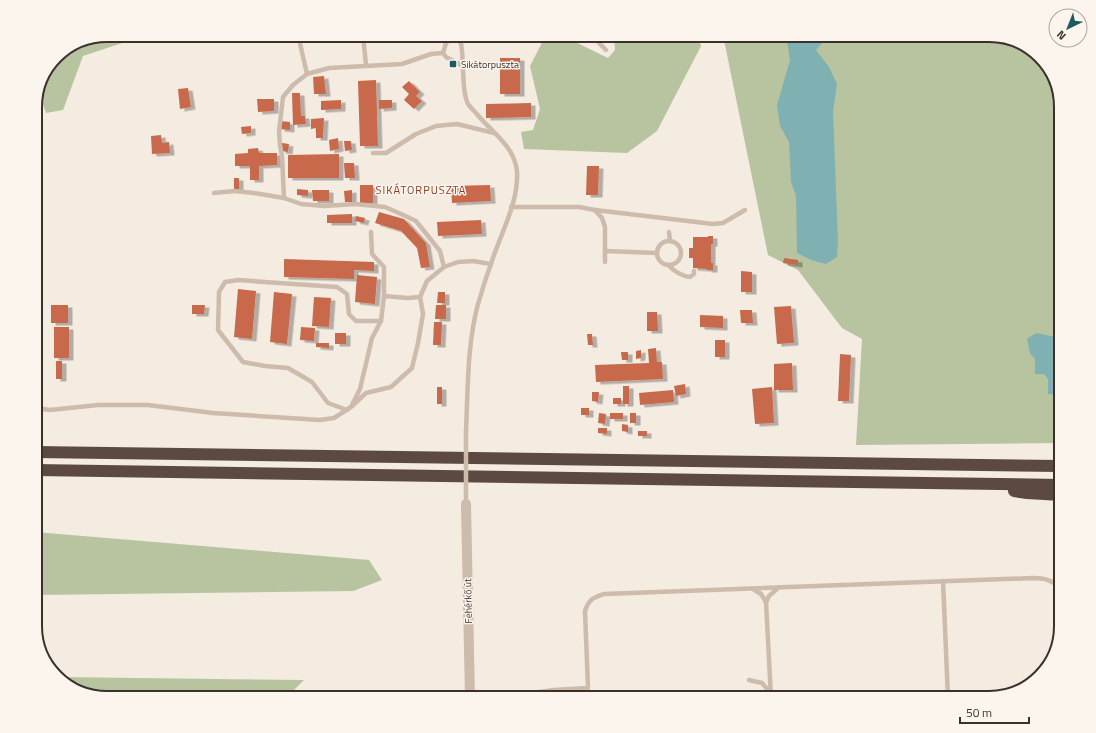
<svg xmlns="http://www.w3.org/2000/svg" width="1096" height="733" viewBox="0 0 1096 733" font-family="'Titillium Web',sans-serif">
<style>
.green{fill:#b8c4a0}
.water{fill:#7fb0b2}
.building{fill:#c8694b;filter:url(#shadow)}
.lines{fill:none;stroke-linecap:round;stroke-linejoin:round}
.service{stroke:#cdbbac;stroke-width:4.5}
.tertiary{stroke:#cdbbac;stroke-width:10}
.motorway{stroke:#5c4a42;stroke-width:12}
.service-bridge{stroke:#cdbbac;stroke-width:4.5}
.poi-dot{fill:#1f5a5e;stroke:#fbf5ee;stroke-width:1.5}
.labels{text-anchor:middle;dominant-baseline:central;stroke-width:3;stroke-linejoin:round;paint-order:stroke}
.poi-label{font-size:10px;fill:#3b302b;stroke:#fbf5ee;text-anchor:start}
.street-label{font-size:10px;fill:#3b302b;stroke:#fbf5ee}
.neighbourhood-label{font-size:11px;letter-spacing:1px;fill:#8c3b22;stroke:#fbf5ee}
.rim{fill:none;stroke:#3b302b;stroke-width:2}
</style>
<defs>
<filter id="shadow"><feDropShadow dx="4.5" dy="2.5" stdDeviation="0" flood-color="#0004"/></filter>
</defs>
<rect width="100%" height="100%" fill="#f4ebe1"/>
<!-- green -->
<g class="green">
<polygon points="107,35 138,35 125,42 83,56 63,110 46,113 39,93 56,56 80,40"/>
<polygon points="546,35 561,35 608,58 615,50 614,35 698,35 701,46 657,131 627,153 524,149 521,132 533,130 540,109 530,66"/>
<polygon points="723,35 989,35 1029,47 1053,75 1061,107 1061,443 856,445 862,339 842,328 798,270 768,255"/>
<polygon points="35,532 369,560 382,580 353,591 36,595 35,607"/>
<polygon points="59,677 304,680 293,691 84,691 67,686"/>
</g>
<!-- water -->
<g class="water">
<polygon points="786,35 827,35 827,37 816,50 829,67 837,84 833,112 838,242 837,257 826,264 811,260 797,253 796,196 791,182 789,142 780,126 777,105 790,60"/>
<polygon points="1036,333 1061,338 1061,395 1048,394 1048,379 1044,374 1035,374 1035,359 1030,353 1027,339"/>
</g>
<!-- building -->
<g class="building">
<rect x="500" y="58" width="20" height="36"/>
<polygon points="324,76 326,94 314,94 313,77"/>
<polygon points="376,80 378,146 360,146 358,81"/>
<polygon points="409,81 420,92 416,96 422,101 414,109 404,100 409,94 402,87"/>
<polygon points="188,88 191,107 180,109 178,89"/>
<polygon points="292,93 300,93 301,116 305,116 306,124 293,125"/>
<polygon points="257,99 274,99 274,111 258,112"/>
<polygon points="341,100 341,109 321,110 321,101"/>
<polygon points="379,100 392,100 392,108 379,109"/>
<polygon points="531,103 531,117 486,118 486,104"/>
<polygon points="324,118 323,138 316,138 316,128 311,129 311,119"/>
<polygon points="280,121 290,122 290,130 280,129"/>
<polygon points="251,126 251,133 242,134 241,127"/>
<polygon points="161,135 162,143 169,142 170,153 152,154 151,136"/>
<polygon points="338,138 339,149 330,151 329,140"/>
<polygon points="344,141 351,141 352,150 345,151"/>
<polygon points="282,143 289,144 288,152 281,151"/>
<polygon points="258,148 259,153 277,153 277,165 259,166 259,180 250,180 250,166 235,166 235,154 248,153 248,149"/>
<polygon points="339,154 339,178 288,178 288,155"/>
<polygon points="344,163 354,163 355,178 345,178"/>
<polygon points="587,166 599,166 598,195 586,195"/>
<rect x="234" y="178" width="5" height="12"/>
<polygon points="360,185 373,185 373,203 360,204"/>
<polygon points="490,185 491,201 452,203 451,186"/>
<polygon points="297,189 308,190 308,196 297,195"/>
<polygon points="312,190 329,190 329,201 313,201"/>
<polygon points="352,190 352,202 345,202 344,191"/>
<polygon points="379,212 404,219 426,243 430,267 421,268 417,248 401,231 375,223"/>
<polygon points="352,214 352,223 327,223 327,215"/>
<polygon points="356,216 365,218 364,223 355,221"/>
<polygon points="481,220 482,234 438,236 437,222"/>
<polygon points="708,236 713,236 713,244 711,244 711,263 713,263 713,270 707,270 707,269 693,268 693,258 689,258 689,248 693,248 693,237 708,237"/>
<polygon points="784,258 798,260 798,265 783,263"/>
<polygon points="284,259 374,262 374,271 354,270 354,279 284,277"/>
<polygon points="741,271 752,272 752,292 741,292"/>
<polygon points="357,275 377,277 375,304 355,302"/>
<polygon points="238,289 256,291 252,339 234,337"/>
<polygon points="274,292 292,294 287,344 270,342"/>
<polygon points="438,292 445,292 445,303 437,303"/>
<polygon points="314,297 331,298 329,327 312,326"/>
<rect x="51" y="305" width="17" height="18"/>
<polygon points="192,305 205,305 204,314 192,314"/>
<polygon points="436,305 446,305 446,319 435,319"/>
<polygon points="791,306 794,343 777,344 774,307"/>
<polygon points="740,310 752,310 753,323 741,323"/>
<polygon points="647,312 657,312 658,331 647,331"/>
<polygon points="700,315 723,316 723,328 700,327"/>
<polygon points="434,322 442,322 441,345 433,345"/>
<rect x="54" y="327" width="15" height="31"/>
<polygon points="301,327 315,328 314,341 300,340"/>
<rect x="335" y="333" width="11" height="11"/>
<polygon points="587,334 592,334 593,345 588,345"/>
<rect x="715" y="340" width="10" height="17"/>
<polygon points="316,343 329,343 329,348 316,347"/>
<polygon points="656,348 657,362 662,362 663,379 596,382 595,365 649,363 648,349"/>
<polygon points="641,350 641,358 636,359 636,351"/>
<polygon points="621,352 628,352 628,360 622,360"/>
<polygon points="840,354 851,355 849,401 838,401"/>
<rect x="56" y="361" width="6" height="18"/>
<polygon points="792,363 793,390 774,390 774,364"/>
<polygon points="685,384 686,394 676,396 674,386"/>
<rect x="623" y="386" width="6" height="18"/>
<rect x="437" y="387" width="5" height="17"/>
<polygon points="772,387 774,423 755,424 752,389"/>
<polygon points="673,390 674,402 640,405 639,393"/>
<polygon points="592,392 599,392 598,402 592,401"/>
<rect x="613" y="398" width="8" height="6"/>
<rect x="581" y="408" width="8" height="7"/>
<polygon points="599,413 606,414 605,424 598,423"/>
<rect x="610" y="413" width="13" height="6"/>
<rect x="630" y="413" width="6" height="10"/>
<polygon points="622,424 628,425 628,432 622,431"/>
<polygon points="598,428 607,428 607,434 598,433"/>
<rect x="638" y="431" width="9" height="5"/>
</g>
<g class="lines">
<!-- service -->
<g class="service">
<polyline points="298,35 307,74"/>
<polyline points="363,35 366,65"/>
<path d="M460,35C462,47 463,59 463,71C464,82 463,94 468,104C470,107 473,110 476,113C491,132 514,145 517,171C519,203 500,234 491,264C486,277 482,291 478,304C467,345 468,389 466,431"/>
<polyline points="596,35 599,43 606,50"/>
<polyline points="461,43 458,40 451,39 446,43 443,53 446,57 463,66"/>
<polyline points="373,153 386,153 416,134 436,126 457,124 494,133"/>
<polyline points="214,193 234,191 254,193 284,198 301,204 324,206 355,204 385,207 401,214 416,221 440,251 444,267 458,262 473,261 491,264"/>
<polyline points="284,198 282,156 280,145 279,132 283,97 293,85 307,74 329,68 402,64 431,54 443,53"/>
<polyline points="511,207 579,207 595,210 602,218 605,227 605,262"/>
<polyline points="595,210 713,224 723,223 745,210"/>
<polyline points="371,232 372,254 384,267 384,296 407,298 420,297 427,281 444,267"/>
<polyline points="669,232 670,241"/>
<circle cx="669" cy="253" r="12"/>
<polyline points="605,251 657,253"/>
<path d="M668,265C675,272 681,276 690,277L694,274V271"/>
<polyline points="352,405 360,389 372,338 381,321 384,296"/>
<polyline points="35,408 50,410 98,405 148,405 213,413 320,420 334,418 351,407 366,393 391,387 412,368 418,343 423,314 420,297"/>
<polyline points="347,410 328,403 312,382 288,368 265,366 243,362 218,330 219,292 225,282 238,280 337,287 347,294 349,314 356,321 381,321"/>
<polyline points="943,581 948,698"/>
<polyline points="753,589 761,594 766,602"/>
<polyline points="749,680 762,683 770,692"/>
<path d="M512,698L516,695L554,690L588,688L585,611C589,599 593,598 604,594L1033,578C1044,578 1053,580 1061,589"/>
<polyline points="771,698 766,602 769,596 778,588"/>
</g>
<!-- tertiary -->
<polyline class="tertiary" points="466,504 470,698"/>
<!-- motorway -->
<g class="motorway">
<polyline points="35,452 1061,466"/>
<polyline points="35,470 1061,485"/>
<polyline points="1014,491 1027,493 1061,495"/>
</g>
<!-- service-bridge -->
<polyline class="service-bridge" points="466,504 466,431"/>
</g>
<!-- markers -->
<rect class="poi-dot" x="449" y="60" width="8" height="8" rx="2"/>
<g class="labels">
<!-- poi labels -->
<g class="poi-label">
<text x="461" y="64">Sikátorpuszta</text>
</g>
<!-- street labels -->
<g class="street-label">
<text transform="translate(468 601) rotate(-91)">Fehérkő út</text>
</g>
<!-- neighbourhood labels -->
<g class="neighbourhood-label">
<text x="421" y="190">SIKÁTORPUSZTA</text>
</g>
</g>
<!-- crop -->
<path d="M0 0H1096V733H0ZM107 42H989A65 65 0 0 1 1054 107V626A65 65 0 0 1 989 691H107A65 65 0 0 1 42 626V107A65 65 0 0 1 107 42Z" fill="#fbf5ee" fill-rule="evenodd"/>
<path class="rim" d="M107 42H989A65 65 0 0 1 1054 107V626A65 65 0 0 1 989 691H107A65 65 0 0 1 42 626V107A65 65 0 0 1 107 42Z"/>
<!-- north arrow -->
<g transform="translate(1068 28) rotate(223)"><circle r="19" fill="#fbf5ee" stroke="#aea6a0"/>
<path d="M0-3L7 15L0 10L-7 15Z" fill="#1f5a5e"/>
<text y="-6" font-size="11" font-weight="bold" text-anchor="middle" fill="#3b302b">N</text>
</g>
<!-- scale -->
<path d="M960 717v6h69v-6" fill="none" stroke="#3b302b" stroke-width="2"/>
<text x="966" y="717" font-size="12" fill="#3b302b" stroke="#fbf5ee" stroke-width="3" paint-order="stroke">50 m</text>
</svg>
